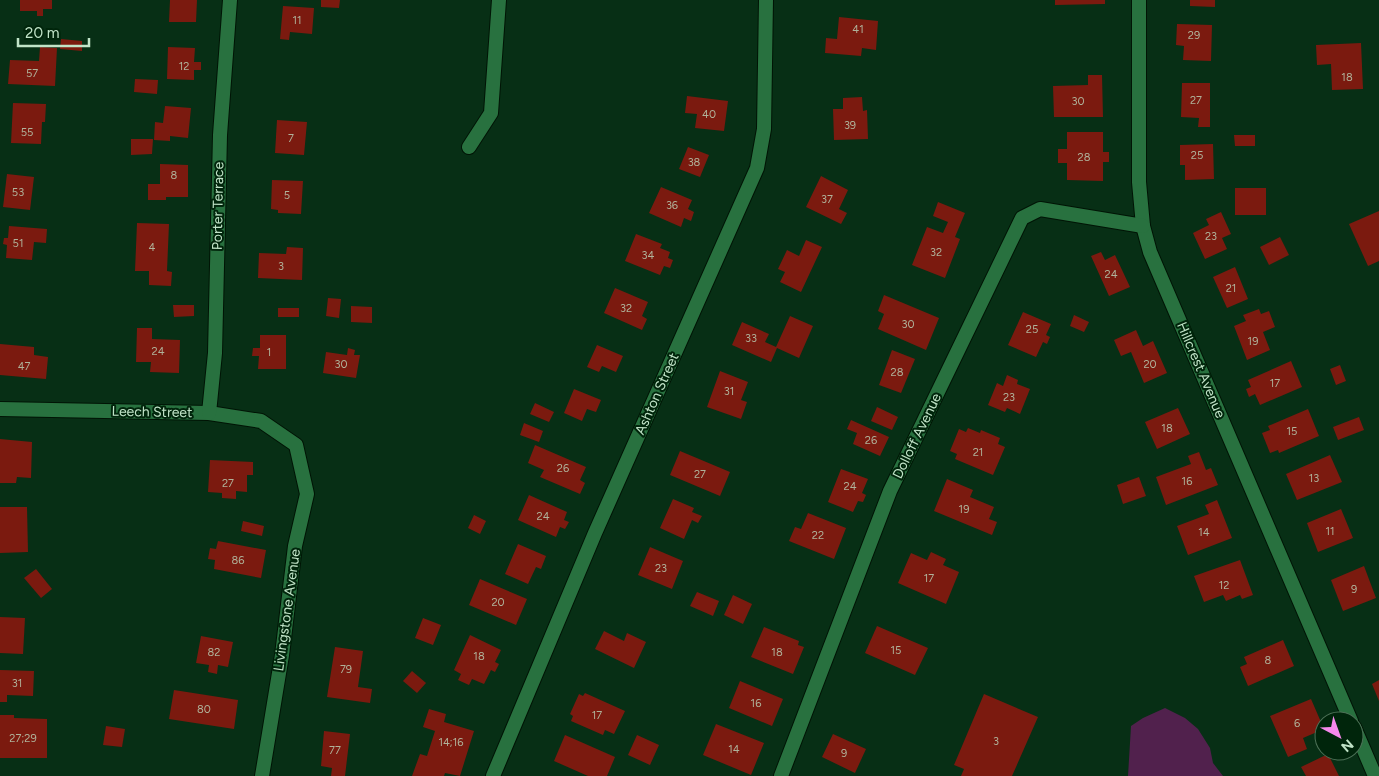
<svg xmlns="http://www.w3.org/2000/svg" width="1379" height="776" viewBox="0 0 1379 776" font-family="Figtree,sans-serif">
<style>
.green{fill:#51214d}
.building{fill:#7b1a0f}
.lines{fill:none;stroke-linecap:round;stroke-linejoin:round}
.minor-casing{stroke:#011405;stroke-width:16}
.minor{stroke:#28713f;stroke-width:14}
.labels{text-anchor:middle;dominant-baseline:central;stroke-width:4;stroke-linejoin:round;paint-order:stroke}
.number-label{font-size:11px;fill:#b0b29a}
.street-label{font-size:14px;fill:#c1e4c8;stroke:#00250b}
</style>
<rect width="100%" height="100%" fill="#072f15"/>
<!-- green -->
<polygon class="green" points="1165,708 1185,718 1198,729 1210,748 1213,763 1223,776 1128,776 1131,726 1143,718"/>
<!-- building -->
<g class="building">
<polygon points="20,0 52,0 52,9 43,9 43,16 37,16 37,11 20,11"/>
<polygon points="170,0 197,0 196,22 169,22"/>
<polygon points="321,0 340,0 339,8 321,7"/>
<polygon points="1055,0 1105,0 1105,4 1055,5"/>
<polygon points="1190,0 1215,0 1215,7 1190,6"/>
<polygon points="283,6 314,8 312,34 290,32 289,40 280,39"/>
<polygon points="839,17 878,21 876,50 862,48 861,56 825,53 826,38 837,39"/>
<polygon points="1177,24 1212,25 1211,61 1183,60 1184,46 1176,45"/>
<polygon points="61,39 82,41 82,51 60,49"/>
<polygon points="1361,43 1363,89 1332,90 1331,64 1317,65 1316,45"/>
<polygon points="40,47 57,48 55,86 8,84 10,60 39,61"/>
<polygon points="168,47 195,48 194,62 201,62 201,70 194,70 194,80 167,79"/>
<polygon points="1088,75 1102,75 1103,117 1054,117 1053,86 1088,85"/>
<polygon points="135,79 158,80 157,94 134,92"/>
<polygon points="1182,83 1210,83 1210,127 1198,127 1199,118 1181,117"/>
<polygon points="687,96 728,101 724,131 695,128 697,114 685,113"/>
<polygon points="862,97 863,111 867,110 868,139 834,140 833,109 843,109 843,98"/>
<polygon points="13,103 46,104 45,122 42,122 41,144 11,143"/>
<polygon points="165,106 191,108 188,138 170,136 170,141 154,140 155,122 163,123"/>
<polygon points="277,120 307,122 304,155 275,153"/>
<polygon points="1067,132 1103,132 1103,152 1109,152 1109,162 1103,162 1103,181 1067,180 1067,163 1058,163 1058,149 1067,149"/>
<polygon points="1234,135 1255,135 1255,146 1235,146"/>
<polygon points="131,139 153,139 152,154 131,155"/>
<polygon points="1213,144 1214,179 1185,180 1185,165 1180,165 1180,145"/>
<polygon points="688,147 709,155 700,177 679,169"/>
<polygon points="160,164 188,165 188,197 166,197 166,200 148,200 148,184 160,184"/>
<polygon points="7,174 34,177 30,210 3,207"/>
<polygon points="821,176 848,190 839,209 847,213 841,224 806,207"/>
<polygon points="272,180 303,181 301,214 278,213 278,210 271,209"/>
<polygon points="661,187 692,200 688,209 694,212 691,221 684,218 681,227 649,213"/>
<rect x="1235" y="188" width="31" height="27"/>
<polygon points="938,202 965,213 955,237 960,239 945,278 912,265 927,227 943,233 948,222 933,216"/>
<polygon points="1379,211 1379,261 1368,266 1349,224"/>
<polygon points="1221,212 1231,234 1222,238 1227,249 1205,259 1193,233 1209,225 1206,219"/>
<polygon points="137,223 169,224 167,271 172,272 171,286 149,285 149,271 135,271"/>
<polygon points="9,226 47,229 46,243 34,242 32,260 6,258 7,245 3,244 4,238 8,238"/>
<polygon points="636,234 662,244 660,248 670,252 668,258 673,260 670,268 664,266 660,275 625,261"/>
<polygon points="1280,237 1289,255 1269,265 1260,247"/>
<polygon points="806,240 822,247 801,292 780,282 785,272 778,269 787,250 799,256"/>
<polygon points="287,247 303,248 302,280 258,278 259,253 286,254"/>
<polygon points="1101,252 1105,260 1115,255 1130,287 1109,296 1091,256"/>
<polygon points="1235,267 1248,299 1227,308 1213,277"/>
<polygon points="615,288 648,302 642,316 647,319 642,330 604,313"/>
<polygon points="884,295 939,318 926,350 878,329 884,314 878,311"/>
<polygon points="328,298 341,299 339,318 326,316"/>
<polygon points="173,305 194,305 194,316 174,317"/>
<polygon points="351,306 372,307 372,323 351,322"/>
<rect x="278" y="308" width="21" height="9"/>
<polygon points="1259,309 1261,314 1269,311 1275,327 1263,332 1270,350 1247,360 1234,326 1246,321 1243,315"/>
<polygon points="1023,312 1051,324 1046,335 1050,337 1047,344 1043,342 1036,357 1008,345"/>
<polygon points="1074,315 1089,322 1084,332 1070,326"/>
<polygon points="790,316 813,326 799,358 777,348 771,362 732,345 742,322 769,334 765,342 776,347"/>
<polygon points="137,328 152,328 152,339 180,340 179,373 150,372 151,362 136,362"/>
<polygon points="1136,330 1143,346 1153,341 1167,373 1144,383 1131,352 1121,356 1114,340"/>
<polygon points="260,335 286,335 286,369 258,369 259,356 252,356 253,348 260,348"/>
<polygon points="0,344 34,347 34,355 48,357 46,379 0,375"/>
<polygon points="597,345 623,356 616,372 602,366 599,372 587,367"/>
<polygon points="348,348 355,350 354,355 360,355 356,378 323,373 326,352 347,355"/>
<polygon points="892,350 915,359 901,393 879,385"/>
<polygon points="1291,361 1302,387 1260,405 1255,394 1249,397 1246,389 1251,387 1248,380"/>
<polygon points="1340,365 1346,381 1336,385 1330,369"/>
<polygon points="720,371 748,382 741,400 747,402 741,419 707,407"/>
<polygon points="1007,375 1018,380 1017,384 1030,389 1020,414 1007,408 1005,412 988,405 997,383 1003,386"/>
<polygon points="574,389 601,400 596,412 587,409 582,421 564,413"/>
<polygon points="535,403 554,412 549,422 530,414"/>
<polygon points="877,407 898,417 892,430 871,421"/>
<polygon points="1178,408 1190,434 1157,449 1145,422"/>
<polygon points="1308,409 1319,436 1279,453 1278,450 1270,453 1262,433 1270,430 1268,426"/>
<polygon points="1359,417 1364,430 1338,440 1333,427"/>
<polygon points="851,420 889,437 880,456 853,444 857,433 847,429"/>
<polygon points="524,423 543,431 539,442 520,435"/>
<polygon points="968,428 980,433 981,430 1000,438 998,444 1005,447 993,475 955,459 957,454 950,451 959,429 966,432"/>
<polygon points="0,439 32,442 31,478 17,477 16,483 0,483"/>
<polygon points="535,445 586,467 580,480 585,483 580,494 540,477 544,470 528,463"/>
<polygon points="680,451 730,472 720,496 670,475"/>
<polygon points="1199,452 1206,470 1211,468 1218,485 1166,505 1156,477 1191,464 1188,456"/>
<polygon points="1330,455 1342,482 1297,500 1286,474"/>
<polygon points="210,460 253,462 253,475 247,475 247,492 236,491 236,499 222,498 222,493 208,492"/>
<polygon points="841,469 868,479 862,493 866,495 863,502 858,501 853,512 828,502"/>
<polygon points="1139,477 1146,496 1123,504 1117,485"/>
<polygon points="947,479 973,490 970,497 994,507 989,519 997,522 992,535 934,511"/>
<polygon points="529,495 567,512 564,520 569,522 565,529 560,527 556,537 518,520"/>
<polygon points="673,499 694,508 692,512 702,516 698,523 692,520 684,539 660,528"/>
<polygon points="1217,500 1232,538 1188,555 1177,526 1209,514 1205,505"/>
<polygon points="0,507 27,507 28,552 0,553"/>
<polygon points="1341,509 1353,538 1318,552 1307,523"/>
<polygon points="808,513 846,528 834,559 789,541 795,527 801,529"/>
<polygon points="474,515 486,521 480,534 468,528"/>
<polygon points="243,521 264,526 262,536 241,531"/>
<polygon points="218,541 266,550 261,578 214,569 215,560 208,559 210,548 216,549"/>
<polygon points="518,544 546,556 541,569 536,567 528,584 505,574"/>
<polygon points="650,547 683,561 672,589 638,575"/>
<polygon points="931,552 946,559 943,565 959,572 946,604 898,583 911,553 927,560"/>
<polygon points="1240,560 1253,595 1242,599 1240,595 1226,601 1223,595 1204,602 1194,576"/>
<polygon points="1364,566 1376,598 1343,611 1331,580"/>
<polygon points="36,569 52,589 41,598 24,578"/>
<polygon points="480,579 527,599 516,625 469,605"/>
<polygon points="697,592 719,601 713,616 690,606"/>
<polygon points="733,595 752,604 743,624 724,615"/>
<polygon points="0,617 25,618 23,654 0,653"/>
<polygon points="423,618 441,625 433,645 415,638"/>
<polygon points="877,626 928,648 915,675 865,653"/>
<polygon points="764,627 799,641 798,645 804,647 793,674 751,657"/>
<polygon points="604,631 624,641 627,633 646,642 634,668 595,649"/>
<polygon points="470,635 501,650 495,662 499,664 495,672 491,670 484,684 472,679 469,685 458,680 461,674 454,670"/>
<polygon points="201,636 233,642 228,667 218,665 217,674 208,672 209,665 196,663"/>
<polygon points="1283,640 1294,666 1248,686 1240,667 1247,664 1244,657"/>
<polygon points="335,647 363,651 358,687 372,689 370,703 327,697"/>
<polygon points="0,670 34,671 33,696 7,695 7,702 0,702"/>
<polygon points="412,671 426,683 417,693 403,681"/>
<polygon points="1379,680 1379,701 1372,684"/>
<polygon points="740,681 783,699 772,726 729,708"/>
<polygon points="174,690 238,700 234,729 169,719"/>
<polygon points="585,693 625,711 614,734 605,730 603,735 571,721 573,716 570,714 579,694 583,696"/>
<polygon points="984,694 1038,717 1012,776 961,776 964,769 954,765"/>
<polygon points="1311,699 1324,729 1303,738 1307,749 1288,757 1270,716"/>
<polygon points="429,709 446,714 444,722 474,731 460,776 445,773 444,776 412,776 420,754 427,756 435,731 423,727"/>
<polygon points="0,715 14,715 14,718 47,719 47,758 0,758"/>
<polygon points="716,724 764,743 751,775 703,755"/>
<polygon points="106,726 125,729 122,747 103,745"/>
<polygon points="324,731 350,734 345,776 331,776 332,768 321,766"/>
<polygon points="833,734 866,749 855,773 822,757"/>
<polygon points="565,735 615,757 607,776 588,776 554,761"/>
<polygon points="637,735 659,745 650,765 628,755"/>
<polygon points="1328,754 1339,776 1306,776 1301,767"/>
</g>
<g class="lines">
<!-- minor casing -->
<g class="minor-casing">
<g id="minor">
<polyline points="1139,0 1139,182 1143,226 1150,252 1351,721"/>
<polyline points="469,147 491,113 499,0"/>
<polyline points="0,409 209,413 261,421 296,445 307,494 295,546 282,655 262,776"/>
<polyline points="209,413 215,353 220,135 230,0"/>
<polyline points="1354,727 1375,776"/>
<polyline points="493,776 595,533 757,168 764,129 766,0"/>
<polyline points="781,776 890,491 1022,218 1040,209 1143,226"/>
</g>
</g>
<!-- minor -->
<use href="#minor" class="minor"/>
</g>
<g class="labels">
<!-- number labels -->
<g class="number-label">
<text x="297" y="20">11</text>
<text x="858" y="29">41</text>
<text x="1194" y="35">29</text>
<text x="184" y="66">12</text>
<text x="32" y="73">57</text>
<text x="1347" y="77">18</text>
<text x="1196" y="100">27</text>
<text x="1078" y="101">30</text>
<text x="709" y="114">40</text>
<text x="850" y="125">39</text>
<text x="27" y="132">55</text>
<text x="291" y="138">7</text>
<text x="1197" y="155">25</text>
<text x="1084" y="157">28</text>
<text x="694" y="162">38</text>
<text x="174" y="175">8</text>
<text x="18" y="192">53</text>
<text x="287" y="195">5</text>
<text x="827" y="199">37</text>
<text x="672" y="205">36</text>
<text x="1211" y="236">23</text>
<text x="18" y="243">51</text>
<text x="152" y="247">4</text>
<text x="936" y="252">32</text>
<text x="648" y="255">34</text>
<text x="281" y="266">3</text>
<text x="1111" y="274">24</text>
<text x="1231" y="288">21</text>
<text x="626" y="308">32</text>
<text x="908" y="324">30</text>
<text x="1032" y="329">25</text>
<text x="751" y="338">33</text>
<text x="1253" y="341">19</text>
<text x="158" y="351">24</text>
<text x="269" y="352">1</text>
<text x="341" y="364">30</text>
<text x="1150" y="364">20</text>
<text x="24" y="366">47</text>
<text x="897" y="372">28</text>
<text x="1275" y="383">17</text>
<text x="729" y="391">31</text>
<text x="1009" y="397">23</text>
<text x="1167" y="428">18</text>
<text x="1292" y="431">15</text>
<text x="871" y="440">26</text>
<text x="978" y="452">21</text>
<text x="563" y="468">26</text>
<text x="700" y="474">27</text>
<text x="1314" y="478">13</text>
<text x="1187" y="481">16</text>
<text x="228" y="483">27</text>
<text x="850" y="486">24</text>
<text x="964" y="509">19</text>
<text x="543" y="516">24</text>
<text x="1330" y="531">11</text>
<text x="1204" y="532">14</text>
<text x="818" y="535">22</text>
<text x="238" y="560">86</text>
<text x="661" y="568">23</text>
<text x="929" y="578">17</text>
<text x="1224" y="585">12</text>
<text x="1354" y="589">9</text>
<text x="498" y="602">20</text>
<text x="896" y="650">15</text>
<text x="214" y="652">82</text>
<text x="777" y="652">18</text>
<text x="479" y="656">18</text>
<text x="1268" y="660">8</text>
<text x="346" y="669">79</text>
<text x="17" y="683">31</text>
<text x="756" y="703">16</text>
<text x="204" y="709">80</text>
<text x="597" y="715">17</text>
<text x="1297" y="723">6</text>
<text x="23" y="738">27;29</text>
<text x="996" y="741">3</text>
<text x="451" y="742">14;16</text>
<text x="734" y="749">14</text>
<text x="335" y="750">77</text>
<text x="844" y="753">9</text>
</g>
<!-- street labels -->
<g class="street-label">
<text transform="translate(218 206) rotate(-89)">Porter Terrace</text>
<text transform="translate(1201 370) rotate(67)">Hillcrest Avenue</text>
<text transform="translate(657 394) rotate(-66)">Ashton Street</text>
<text transform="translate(152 412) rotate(1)">Leech Street</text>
<text transform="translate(917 436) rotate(-64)">Dolloff Avenue</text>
<text transform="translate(287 610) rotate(-82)">Livingstone Avenue</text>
</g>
</g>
<!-- north arrow -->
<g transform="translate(1339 736) rotate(139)"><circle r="24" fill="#00250b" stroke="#4d7157"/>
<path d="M0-4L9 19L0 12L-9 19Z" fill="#f688ec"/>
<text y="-8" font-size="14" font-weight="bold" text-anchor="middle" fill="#c1e4c8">N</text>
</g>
<!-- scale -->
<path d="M18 38v8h71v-8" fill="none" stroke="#c1e4c8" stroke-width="2.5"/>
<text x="25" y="38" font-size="15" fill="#c1e4c8" stroke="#00250b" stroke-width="4" paint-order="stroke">20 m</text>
</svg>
